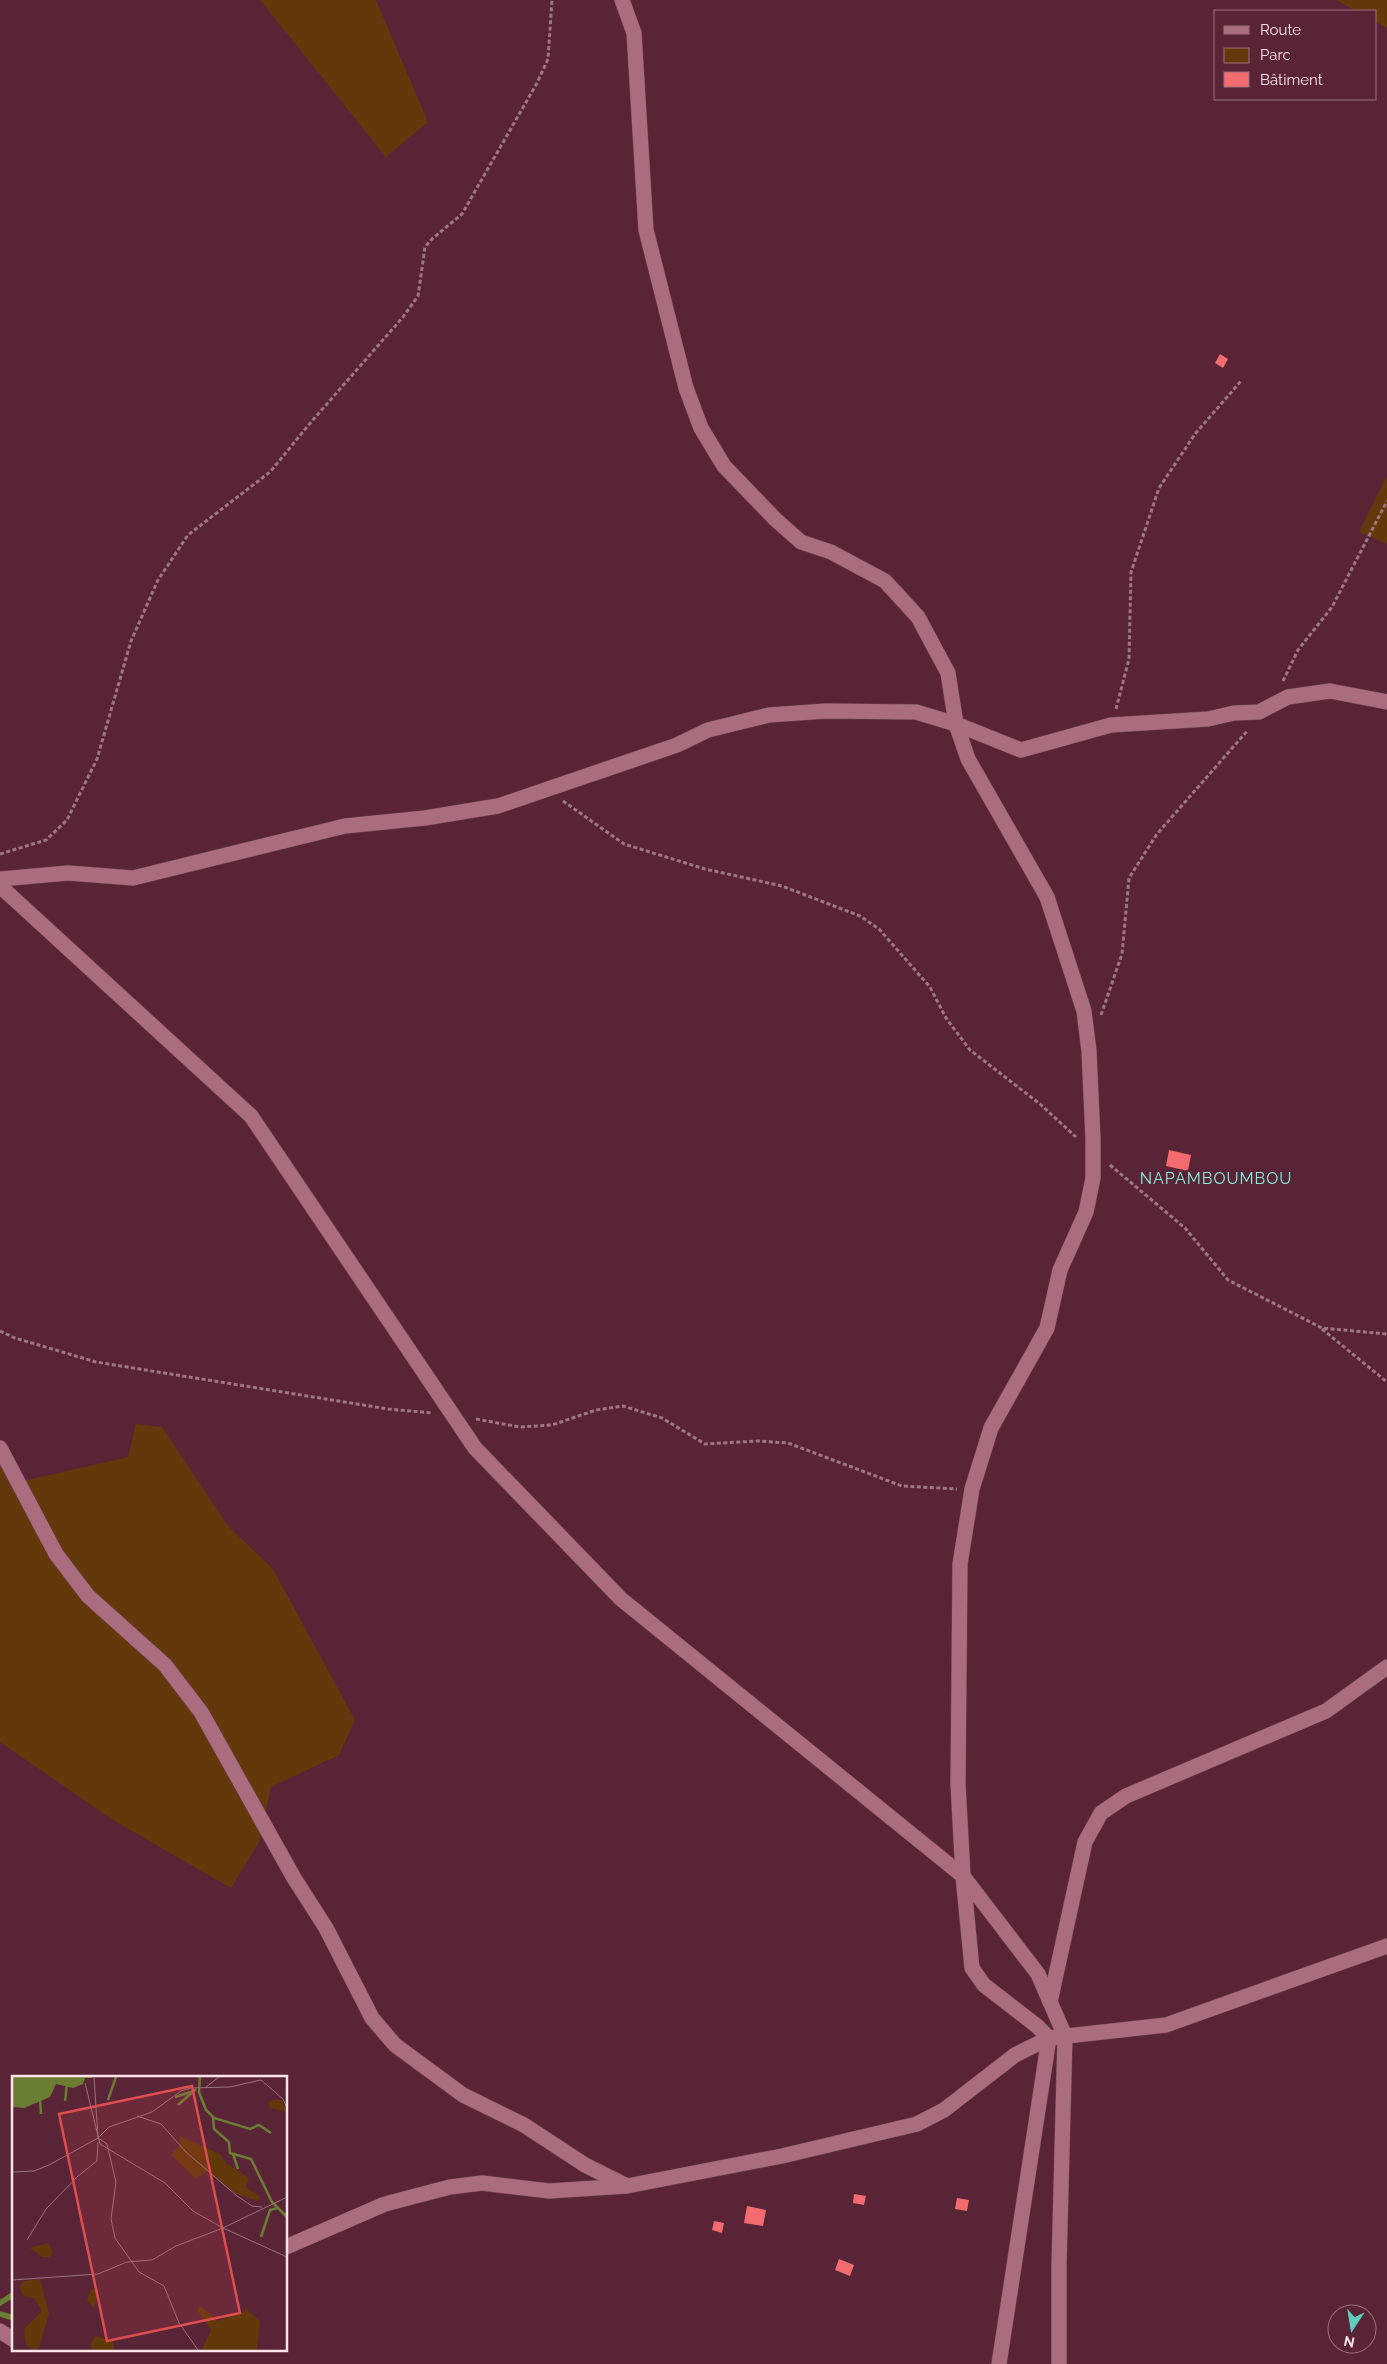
<svg xmlns="http://www.w3.org/2000/svg" width="1387" height="2364" viewBox="0 0 1387 2364" font-family="Raleway,sans-serif">
<style>
.green{fill:#63380a}
.lines{fill:none;stroke-linecap:round;stroke-linejoin:round}
.stream{stroke:#6b7c33;stroke-width:5.5}
.building{fill:#f36b6f}
.street-casing{stroke:#6f4253;stroke-width:16}
.path{stroke:#a07683;stroke-width:3;stroke-dasharray:4 2.5;stroke-linecap:butt}
.street{stroke:#aa6d7f;stroke-width:15}
.labels{text-anchor:middle;dominant-baseline:central;stroke-width:5;stroke-linejoin:round;paint-order:stroke}
.quarter-label{font-size:16px;letter-spacing:1px;fill:#88eedb;stroke:#592436}
.inset-river{fill:none;stroke:#6b7c33;stroke-width:2.5}
.inset-road{fill:none;stroke:#9b707e;stroke-width:1}
.view{fill:#de4d4f;fill-opacity:0.15;stroke:#de4d4f;stroke-width:2.5}
.inset-edge{fill:none;stroke:#ffe3ea;stroke-width:2.5}
</style>
<rect width="100%" height="100%" fill="#592436"/>
<!-- green -->
<g class="green">
<polygon points="260,0 376,0 428,122 386,157"/>
<polygon points="1336,0 1387,0 1387,28 1376,22 1376,11 1356,11"/>
<polygon points="1387,476 1387,544 1359,532"/>
<polygon points="136,1424 162,1427 228,1526 273,1569 355,1720 339,1755 271,1787 259,1842 231,1888 113,1820 0,1742 0,1448 19,1482 128,1457"/>
</g>
<g class="lines">
<!-- stream -->
<g class="stream">
<polyline points="0,2303 14,2294"/>
<polyline points="0,2314 14,2318"/>
</g>
</g>
<!-- building -->
<g class="building">
<polygon points="1220,354 1228,359 1223,368 1215,363"/>
<polygon points="1169,1150 1191,1155 1188,1171 1166,1166"/>
<polygon points="854,2194 866,2196 864,2205 853,2203"/>
<polygon points="957,2198 969,2200 967,2211 955,2209"/>
<polygon points="747,2206 766,2210 763,2226 744,2223"/>
<polygon points="714,2221 724,2223 722,2233 712,2230"/>
<polygon points="839,2259 854,2265 850,2276 835,2270"/>
</g>
<g class="lines">
<!-- street casing -->
<g class="street-casing">
<g id="street">
<polyline points="622,0 634,33 646,230 686,388 701,428 724,466 775,519 801,542 831,552 885,581 918,617 948,673 956,724 968,759 1047,897 1084,1011 1089,1051 1093,1139 1093,1178 1086,1212 1060,1270 1047,1328 991,1428 972,1489 960,1564 958,1784 963,1876 972,1968 984,1985 1037,2026 1049,2038 999,2364"/>
<polyline points="0,879 68,873 133,878 345,826 425,818 498,806 677,745 708,730 769,715 826,711 916,712 956,724 1021,750 1111,725 1208,719 1234,713 1259,712 1288,697 1330,691 1387,702"/>
<polyline points="0,886 251,1116 475,1448 621,1599 963,1876 1038,1974 1065,2036 1059,2265 1059,2364"/>
<polyline points="0,1448 56,1554 88,1596 165,1665 201,1712 294,1878 326,1928 372,2018 395,2045 463,2095 524,2125 585,2165 627,2186"/>
<polyline points="1050,2002 1085,1842 1101,1813 1126,1796 1326,1711 1387,1667"/>
<polyline points="286,2247 385,2204 450,2187 482,2183 549,2191 627,2186 782,2156 917,2124 944,2110 1015,2055 1049,2038 1166,2025 1387,1946"/>
<polyline points="0,2331 14,2340"/>
</g>
</g>
<!-- path -->
<g class="path">
<polyline points="1283,681 1298,650 1332,607 1387,501"/>
<polyline points="1116,709 1129,659 1131,572 1159,488 1195,434 1241,381"/>
<polyline points="563,801 624,844 705,869 782,886 860,916 879,929 930,987 946,1018 970,1050 1040,1104 1076,1137"/>
<polyline points="0,854 46,840 67,820 97,759 131,641 158,580 188,535 270,472 312,421 403,317 418,296 425,247 432,239 462,214 537,83 548,59 552,0"/>
<polyline points="1101,1015 1122,954 1129,878 1157,834 1248,730"/>
<polyline points="1110,1165 1185,1228 1228,1280 1322,1328 1387,1334"/>
<polyline points="1322,1329 1387,1382"/>
<polyline points="0,1331 15,1338 96,1362 388,1409 433,1413"/>
<polyline points="476,1419 520,1427 552,1425 596,1410 623,1406 662,1418 705,1444 758,1441 788,1443 902,1486 957,1489"/>
</g>
<!-- street -->
<use href="#street" class="street"/>
</g>
<g class="labels">
<!-- quarter labels -->
<g class="quarter-label">
<text x="1216" y="1178">NAPAMBOUMBOU</text>
</g>
</g>
<!-- overview -->
<g transform="translate(12 2076)">
<rect width="275" height="275" fill="#592436"/>
<path d="M261,24H270L274,36L257,31L256,26ZM168,60L208,78L214,87L237,102L234,111L248,121L246,125L224,118L196,95L184,103L159,79L166,71ZM36,167L41,176L38,181H30L18,172ZM28,203L37,237L27,272L21,274L14,269L12,253L30,235L22,222L12,220L7,211L12,205ZM79,213L87,214L82,233L75,224ZM188,230L206,245L232,236L233,232L248,245L245,274H190L199,254L185,234ZM83,260L101,265L102,274H80L79,267Z" fill="#63380a"/>
<path d="M0,1H80V2H73L71,8L61,12L44,8L38,21L12,32L0,31Z" fill="#6b7c33"/>
<path class="inset-river" d="M188,1L187,16L194,34L202,42L238,53L247,49L259,57M163,21L182,15M28,23L29,38M96,24L104,1M53,25L55,8M166,29L184,13M201,41L202,53L217,66L218,77L239,83L260,126L275,141M221,78L226,93M249,161L258,134L265,132"/>
<path class="inset-road" d="M82,1L86,62L95,68L104,106L99,143L103,162L127,196L152,210L167,247L186,274M73,7L88,68L153,107L181,135L211,152L275,181M194,11L207,1M125,40L149,48L174,76L225,120L240,130L250,131M0,96L22,95L37,89L86,62L97,51L140,36L169,15L179,12L218,11L249,4L271,23L275,32M15,164L34,133L66,100L85,85L86,66M0,204L86,198L115,186L140,184L164,170L211,152L275,121"/>
<path class="view" d="M180,10L228,237L95,265L47,38Z"/>
<rect width="275" height="275" class="inset-edge"/>
</g>
<!-- legend -->
<rect x="1214" y="10" width="162" height="90" fill="#592436" stroke="#9b707e"/>
<rect x="1224" y="26" width="25" height="8" fill="#aa6d7f" stroke="#9b707e"/>
<text x="1260" y="35" font-size="15" fill="#ffe3ea">Route</text>
<rect x="1224" y="48" width="25" height="15" fill="#63380a" stroke="#9b707e"/>
<text x="1260" y="60" font-size="15" fill="#ffe3ea">Parc</text>
<rect x="1224" y="72" width="25" height="15" fill="#f36b6f" stroke="#9b707e"/>
<text x="1260" y="85" font-size="15" fill="#ffe3ea">Bâtiment</text>
<!-- north arrow -->
<g transform="translate(1352 2329) rotate(192)"><circle r="24" fill="#592436" stroke="#9b707e"/>
<path d="M0-4L9 19L0 12L-9 19Z" fill="#5ccebb"/>
<text y="-8" font-size="14" font-weight="bold" text-anchor="middle" fill="#ffe3ea">N</text>
</g>
</svg>
